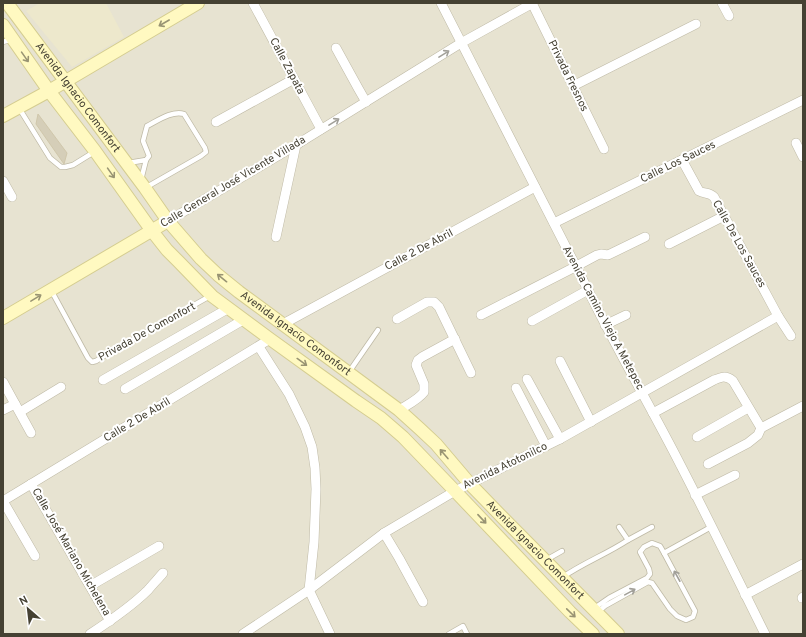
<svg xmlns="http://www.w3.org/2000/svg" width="806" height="637" viewBox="0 0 806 637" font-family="Overpass,sans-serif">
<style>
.residential{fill:#e7e3d1}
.education{fill:#ede8cc}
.building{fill:#d5ceb8;stroke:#d0c7ab}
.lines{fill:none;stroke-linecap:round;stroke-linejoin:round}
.lane-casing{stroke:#bfbaa6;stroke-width:6}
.street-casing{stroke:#bfbaa6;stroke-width:10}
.secondary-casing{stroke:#d5cd90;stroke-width:14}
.lane{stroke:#fff;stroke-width:4.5}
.street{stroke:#fff;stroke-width:9}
.secondary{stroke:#fff9c1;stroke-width:12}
.oneway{stroke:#999473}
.oneway2{stroke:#a2a099}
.labels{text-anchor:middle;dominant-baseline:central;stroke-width:4;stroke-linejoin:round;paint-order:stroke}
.street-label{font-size:11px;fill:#454133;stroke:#fff}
</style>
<rect width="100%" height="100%" fill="#f3f0e3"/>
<!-- residential -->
<rect class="residential" x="3" y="3" width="800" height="631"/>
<!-- education -->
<polygon class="education" points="40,3 106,3 124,37 72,67 26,11"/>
<!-- building -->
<polygon class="building" points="38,114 67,153 64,164 36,124"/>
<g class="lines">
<!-- lane casing -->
<g class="lane-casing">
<g id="lane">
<polyline points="3,42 12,39"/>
<polyline points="19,108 50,158 61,167 65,167 73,165 94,152"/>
<path d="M128,163L146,160L149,156L143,141L147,126C157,121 173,110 184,114L205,148L206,152L201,156L145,188"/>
<polyline points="141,180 146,160"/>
<polyline points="51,290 88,358 92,362 96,361 104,356 210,296"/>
<polyline points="349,372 378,330"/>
<polyline points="628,540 652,527"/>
<polyline points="664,553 711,527"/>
<polyline points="546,560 562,551"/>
<path d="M563,577C583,563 607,554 628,540L619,527"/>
<polyline points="593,609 609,598 647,578 650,574 649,569 640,552 644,547 652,543 660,546 664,553 695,611 693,617 686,620 677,616 670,609 652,583 648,582 605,606 598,612"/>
<polyline points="449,634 463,626 467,634"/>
</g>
</g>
<!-- street casing -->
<g class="street-casing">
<g id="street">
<polyline points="253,3 321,129"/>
<path d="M441,3L588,290C617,350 651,407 681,466C710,522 737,578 765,634"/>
<polyline points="532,3 604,149"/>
<polyline points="722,3 729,16"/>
<polyline points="336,48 358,88 366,102"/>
<polyline points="573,86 696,24"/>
<polyline points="216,122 294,79"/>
<polyline points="796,143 803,157"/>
<path d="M682,160L699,191C704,194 709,192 714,197L778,316L791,336"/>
<polyline points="3,181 12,197"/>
<polyline points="168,221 296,145 461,43 533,3"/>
<polyline points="554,223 803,100"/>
<polyline points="276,237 296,145"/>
<polyline points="669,244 724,216"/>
<polyline points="481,315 571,269 597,255 601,254 608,255 645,237"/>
<polyline points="397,319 427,302 434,302 439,307 471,373"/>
<polyline points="532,321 588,290"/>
<polyline points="283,324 535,187"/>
<polyline points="605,325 626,315"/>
<polyline points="259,347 289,394 305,427 312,447 315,468 316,489 314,542 309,590 330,634"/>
<polyline points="560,361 591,422"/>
<polyline points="527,379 560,439"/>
<polyline points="103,380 229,308"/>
<polyline points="3,382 31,433"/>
<polyline points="516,388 546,446"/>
<polyline points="125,389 243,320"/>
<polyline points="3,410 15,404"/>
<path d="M399,410C407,405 418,400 424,392V384L416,365L418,360L422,357L455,339"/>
<polyline points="20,412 61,387"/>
<path d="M653,413L714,380C721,377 726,375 733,381L761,428"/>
<polyline points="761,428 803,406"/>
<polyline points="697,437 748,408"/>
<polyline points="708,464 748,443 758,435 761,428"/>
<polyline points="31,484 110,621"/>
<polyline points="695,495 735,475"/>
<polyline points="3,501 270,339"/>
<polyline points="3,501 35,556"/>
<polyline points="384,533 399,558 423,602"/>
<polyline points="90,586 159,546"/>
<polyline points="745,595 803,564"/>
<polyline points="802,598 803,597"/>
<path d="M90,634C110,621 131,607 148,590C153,584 158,579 163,573"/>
<polyline points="243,634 309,590 384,533 455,491 560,439 778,316"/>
</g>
</g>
<!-- secondary casing -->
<g class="secondary-casing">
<g id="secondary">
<path id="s1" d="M7,3L145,188L168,221L201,259L218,275L239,292L399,410L420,429L436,444L470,484L504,519L618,634"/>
<polyline points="3,25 49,91 95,151 152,231 167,250 179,262 212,296 270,339 356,401 381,418 403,437 455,491 570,612 593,634"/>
<polyline points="3,116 49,91 198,3"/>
<polyline points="3,318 168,221"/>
</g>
</g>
<!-- lane -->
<use href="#lane" class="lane"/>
<!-- street -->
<use href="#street" class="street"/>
<!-- secondary -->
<use href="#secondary" class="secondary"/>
</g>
<!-- one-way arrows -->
<defs><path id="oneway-shaft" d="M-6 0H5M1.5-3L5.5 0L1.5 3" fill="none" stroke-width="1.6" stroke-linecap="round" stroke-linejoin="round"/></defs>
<g class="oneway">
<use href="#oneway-shaft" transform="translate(164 23) rotate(150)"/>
<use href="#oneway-shaft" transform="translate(25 57) rotate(55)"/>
<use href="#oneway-shaft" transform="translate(111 173) rotate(55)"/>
<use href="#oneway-shaft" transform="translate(222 278) rotate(-141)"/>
<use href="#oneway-shaft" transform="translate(36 298) rotate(-31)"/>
<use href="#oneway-shaft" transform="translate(302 362) rotate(36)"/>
<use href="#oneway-shaft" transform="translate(444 454) rotate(-131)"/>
<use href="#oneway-shaft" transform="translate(482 519) rotate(47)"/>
<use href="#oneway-shaft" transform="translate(571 613) rotate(44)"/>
</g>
<g class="oneway2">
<use href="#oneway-shaft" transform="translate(444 54) rotate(-32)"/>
<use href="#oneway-shaft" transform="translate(334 122) rotate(-32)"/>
<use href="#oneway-shaft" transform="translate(677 576) rotate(-119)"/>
<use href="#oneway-shaft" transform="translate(630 592) rotate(-29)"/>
</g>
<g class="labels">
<!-- street labels -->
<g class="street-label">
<text transform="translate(287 66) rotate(62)">Calle Zapata</text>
<text transform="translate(568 76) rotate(64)">Privada Fresnos</text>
<text stroke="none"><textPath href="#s1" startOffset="118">Avenida Ignacio Comonfort</textPath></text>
<text transform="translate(678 162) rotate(-26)">Calle Los Sauces</text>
<text transform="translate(233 182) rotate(-31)">Calle General José Vicente Villada</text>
<text transform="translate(739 244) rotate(61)">Calle De Los Sauces</text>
<text transform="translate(419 250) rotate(-28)">Calle 2 De Abril</text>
<text transform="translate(603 318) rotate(62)">Avenida Camino Viejo A Metepec</text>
<text transform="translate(147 332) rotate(-29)">Privada De Comonfort</text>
<text stroke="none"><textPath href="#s1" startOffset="442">Avenida Ignacio Comonfort</textPath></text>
<text transform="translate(137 420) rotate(-31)">Calle 2 De Abril</text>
<text transform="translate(505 466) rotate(-26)">Avenida Atotonilco</text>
<text stroke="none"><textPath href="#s1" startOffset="766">Avenida Ignacio Comonfort</textPath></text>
<text transform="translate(71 552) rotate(60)">Calle José Mariano Michelena</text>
</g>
</g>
<!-- border -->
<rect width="806" height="637" fill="none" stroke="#454133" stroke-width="8"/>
<!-- north arrow -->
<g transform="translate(28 609) rotate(332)" stroke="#ffffff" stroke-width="3" paint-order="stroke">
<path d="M0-3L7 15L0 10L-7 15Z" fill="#454133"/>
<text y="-6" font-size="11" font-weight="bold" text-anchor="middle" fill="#454133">N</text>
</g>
</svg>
